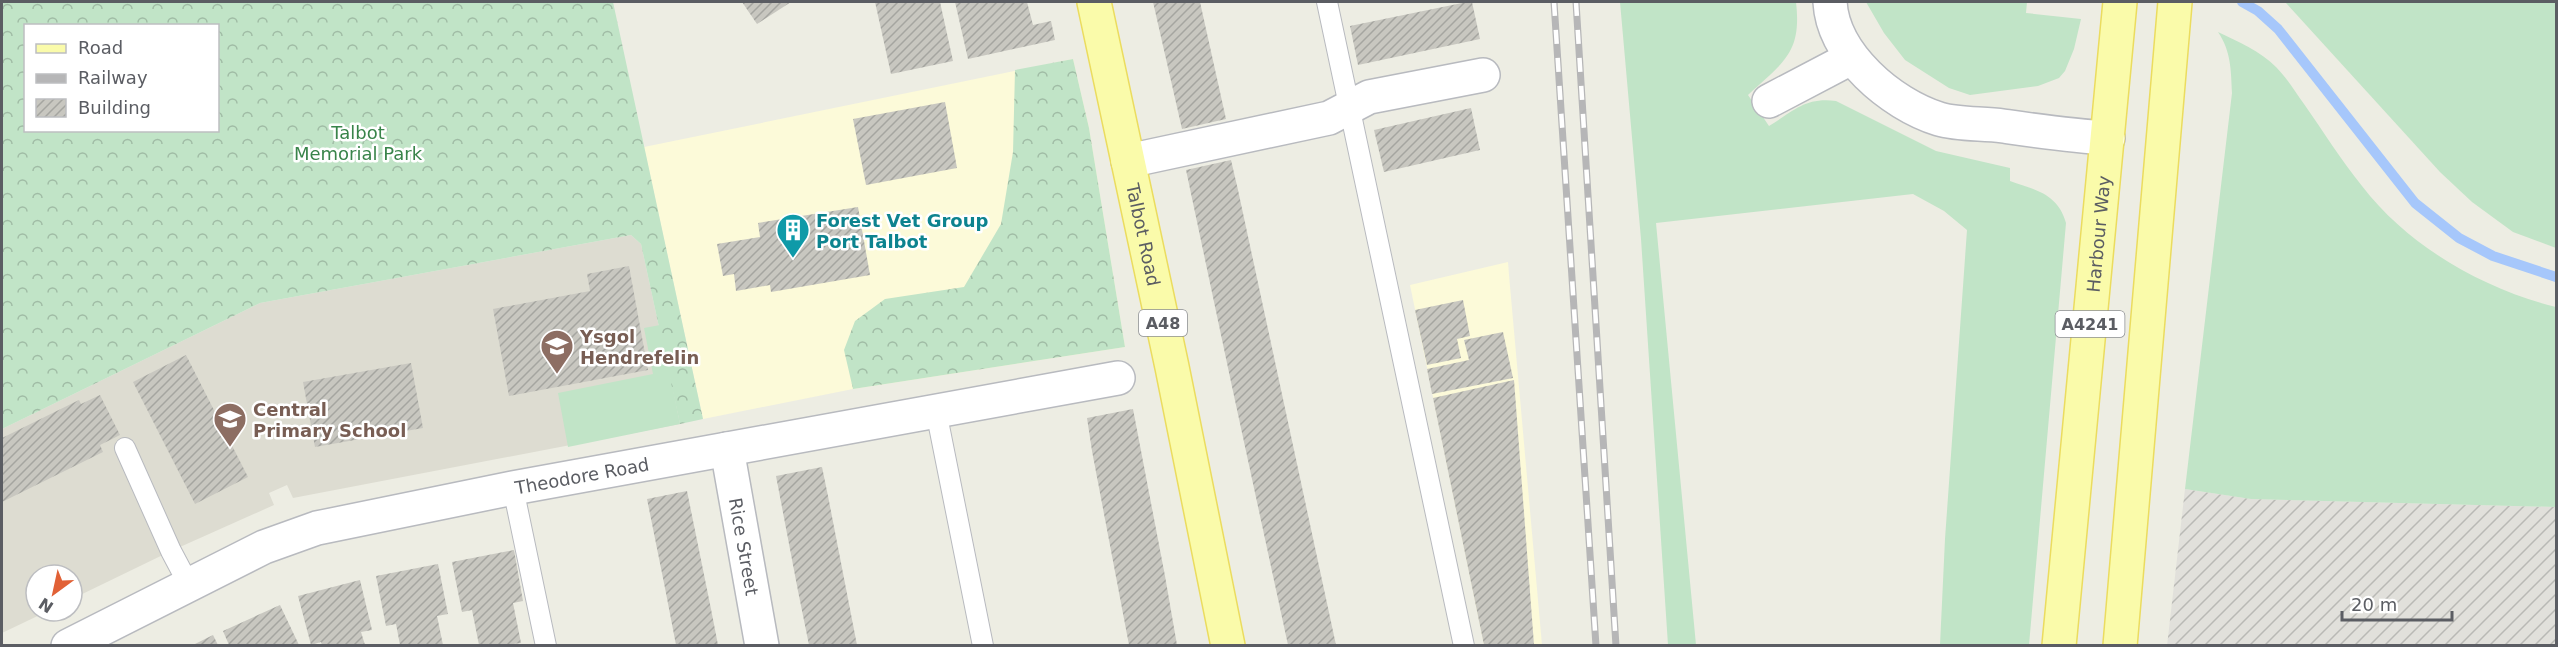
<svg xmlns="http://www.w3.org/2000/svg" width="2558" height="647" viewBox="0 0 2558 647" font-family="'DejaVu Sans',sans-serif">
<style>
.commercial{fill:#fcfad9}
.industrial{fill:url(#industrial-furrows)}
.education{fill:#dddcd1}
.grass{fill:#c1e4c7}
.forest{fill:url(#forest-crowns);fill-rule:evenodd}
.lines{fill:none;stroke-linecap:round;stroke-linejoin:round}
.stream{stroke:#a6c7fb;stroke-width:10}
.building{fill:url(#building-hatch)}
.lane-casing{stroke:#b8babf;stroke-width:22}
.street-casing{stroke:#b8babf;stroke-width:36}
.primary-casing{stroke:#ebdc5f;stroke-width:36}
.lane{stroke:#fff;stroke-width:20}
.street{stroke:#fff;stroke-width:33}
.primary{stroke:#fafbaa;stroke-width:33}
.rail-casing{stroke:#b6b6b7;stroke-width:7}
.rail{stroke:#fff;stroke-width:4.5;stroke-dasharray:14;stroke-linecap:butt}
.labels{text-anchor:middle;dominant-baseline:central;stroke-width:5;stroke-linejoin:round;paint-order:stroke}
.shield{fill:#fff;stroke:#8c8e92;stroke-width:1.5}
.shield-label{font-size:16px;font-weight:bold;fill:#5b5d63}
.park-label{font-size:18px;fill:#39844a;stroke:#fff}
.culture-label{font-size:18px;font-weight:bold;fill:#0d838f;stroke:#fff;text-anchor:start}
.street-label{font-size:18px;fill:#5b5d63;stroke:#fff}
.education-label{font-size:18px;font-weight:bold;fill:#785e54;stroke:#fff;text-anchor:start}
</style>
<defs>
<pattern id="industrial-furrows" width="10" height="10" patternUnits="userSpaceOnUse" patternTransform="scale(1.5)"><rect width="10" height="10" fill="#e1e0db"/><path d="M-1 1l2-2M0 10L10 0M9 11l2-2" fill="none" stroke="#b9b9b5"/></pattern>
<pattern id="forest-crowns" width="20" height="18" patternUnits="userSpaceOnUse" patternTransform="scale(1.5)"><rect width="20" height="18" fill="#c1e4c7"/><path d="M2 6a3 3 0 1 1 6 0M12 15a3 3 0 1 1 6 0" fill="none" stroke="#a0bca5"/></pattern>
<pattern id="building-hatch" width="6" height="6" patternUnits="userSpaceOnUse" patternTransform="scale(1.5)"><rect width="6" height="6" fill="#c8c7c0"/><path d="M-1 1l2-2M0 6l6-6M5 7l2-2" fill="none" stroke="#a5a5a0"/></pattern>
</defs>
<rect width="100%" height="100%" fill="#edede3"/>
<!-- commercial -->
<g class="commercial">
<polygon points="1073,59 1089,128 1125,347 853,389 703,419 644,147"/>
<polygon points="1508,262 1509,275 1542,645 1484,645 1410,285"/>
</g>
<!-- industrial -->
<polygon class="industrial" points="2185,489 2251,499 2556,507 2556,645 2167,646"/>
<!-- education -->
<polygon class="education" points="631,235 641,244 680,424 293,498 287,485 269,493 274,505 171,551 72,599 72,575 36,575 36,611 48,611 2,633 2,429 260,303"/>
<!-- grass -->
<g class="grass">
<path d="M1620,2H1796C1802,54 1783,62 1748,95L1769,126C1794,111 1805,97 1836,101L1936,151L2010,168V181C2036,190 2058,194 2066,223L2029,645H1940L1945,539L1967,230L1944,211L1913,194L1656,223L1696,645H1668L1641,239Z"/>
<polygon points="1866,2 2027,2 2026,13 2081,19 2074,49 2065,71 2059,78 2038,86 1970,95 1949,88 1905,60 1884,33"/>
<polygon points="2285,2 2556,2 2556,248 2513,232 2472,202 2440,172"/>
<path d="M2218,32C2239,42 2260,51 2276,67C2287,78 2295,92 2304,104C2323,131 2341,160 2362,186C2408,246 2483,289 2556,307V507L2251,499L2185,489L2232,93C2231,70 2231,51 2218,32Z"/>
<polygon points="660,325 680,424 568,447 558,393 653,374 644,328"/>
</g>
<!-- forest -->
<g class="forest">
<path d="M2,2H613L703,419L680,424L641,244L631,235L260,303L2,429ZM26,26H218V130H26Z"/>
<polygon points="1073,59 1089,128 1125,347 853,389 844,350 855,321 885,299 964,287 1001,224 1013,152 1015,70"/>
</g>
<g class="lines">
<!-- stream -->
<polyline class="stream" points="2242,2 2258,11 2278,29 2415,203 2459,238 2493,256 2556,277"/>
</g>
<!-- building -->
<g class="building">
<polygon points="742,2 791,2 757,24"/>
<polygon points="875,2 940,2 953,61 891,74"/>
<polygon points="955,2 1027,2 1033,25 1051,21 1055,40 968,59"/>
<polygon points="1153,2 1200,2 1226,119 1182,129"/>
<polygon points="1467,2 1472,2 1480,39 1358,65 1350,26"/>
<polygon points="945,102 957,168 866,185 853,119"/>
<polygon points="1471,108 1480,150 1384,172 1374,130"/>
<polygon points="1231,160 1238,190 1336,645 1288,645 1231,382 1186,170"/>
<polygon points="858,207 870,275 771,292 770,285 736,291 734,274 723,276 717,244 760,237 758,223"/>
<polygon points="629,266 648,370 509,396 493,309 590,291 587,274"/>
<polygon points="1463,300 1470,336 1457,339 1461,358 1427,365 1415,310"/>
<polygon points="1503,332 1513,378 1432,394 1427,369 1469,360 1464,340"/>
<polygon points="186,355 248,477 195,504 133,382"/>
<polygon points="411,363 423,428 315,447 303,382"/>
<polygon points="1514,380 1534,645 1484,645 1433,398"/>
<polygon points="100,395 120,435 100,445 103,452 2,502 2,438 79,400 81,404"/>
<polygon points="1133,409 1165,576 1177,645 1129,645 1092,451 1087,418"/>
<polygon points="822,467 828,496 857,645 809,645 798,591 776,476"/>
<polygon points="687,491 711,609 718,645 676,645 665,588 647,499"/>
<polygon points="514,550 523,601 513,603 521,643 507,645 479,645 472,610 462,612 452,562"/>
<polygon points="438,564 448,614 437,616 443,645 400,645 396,624 386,626 376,576"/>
<polygon points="360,580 372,630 361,632 365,645 322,645 321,642 311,645 298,596"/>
<polygon points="280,605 299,645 229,645 223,631"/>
<polygon points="213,635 218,645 193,645"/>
</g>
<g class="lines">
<!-- lane casing -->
<g class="lane-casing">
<g id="lane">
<polyline points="1327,2 1464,646"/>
<polyline points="936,411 983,646"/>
<polyline points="125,448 171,551 189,585"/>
<polyline points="513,488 546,646"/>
</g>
</g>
<!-- street casing -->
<g class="street-casing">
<g id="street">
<path d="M1830,2C1833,55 1891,104 1939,119C1959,125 1983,123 2003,126C2038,131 2072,136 2108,138"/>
<polyline points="1769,101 1851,58"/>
<polyline points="1128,161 1329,118 1369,97 1483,75"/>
<path id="s1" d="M727,449L762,646"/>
<path id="s2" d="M68,646L264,547L317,528L513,488L1118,378"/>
</g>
</g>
<!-- primary casing -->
<g class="primary-casing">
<g id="primary">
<path id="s3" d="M1094,2L1172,367L1228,646"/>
<path id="s4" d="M2059,646L2120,2"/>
<polyline points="2120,646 2175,2"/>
</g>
</g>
<!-- lane -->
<use href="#lane" class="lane"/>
<!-- street -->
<use href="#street" class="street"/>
<!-- primary -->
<use href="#primary" class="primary"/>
<!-- rail casing -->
<g class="rail-casing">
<g id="rail">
<polyline points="1554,2 1596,646"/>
<polyline points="1576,2 1616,646"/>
</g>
</g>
<!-- rail -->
<use href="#rail" class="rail"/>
</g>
<!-- icons -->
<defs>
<g id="building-pin" transform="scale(1.725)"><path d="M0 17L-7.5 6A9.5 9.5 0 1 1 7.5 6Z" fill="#0f9aa8" stroke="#fff"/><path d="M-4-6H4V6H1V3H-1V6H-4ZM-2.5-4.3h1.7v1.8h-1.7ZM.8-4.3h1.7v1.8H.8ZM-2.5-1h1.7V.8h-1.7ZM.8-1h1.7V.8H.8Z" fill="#fff"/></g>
<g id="school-pin" transform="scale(1.725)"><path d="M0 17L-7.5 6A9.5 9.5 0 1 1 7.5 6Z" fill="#8d6e63" stroke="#fff"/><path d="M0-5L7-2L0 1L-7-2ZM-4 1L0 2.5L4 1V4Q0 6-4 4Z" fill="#fff"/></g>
</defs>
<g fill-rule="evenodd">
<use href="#building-pin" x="793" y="230"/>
<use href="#school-pin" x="557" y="346"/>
<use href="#school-pin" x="230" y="419"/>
</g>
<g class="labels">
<!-- shield labels -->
<g class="shield">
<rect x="1139" y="310" width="48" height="26" rx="4.5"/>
<rect x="2055.5" y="311" width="69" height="26" rx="4.5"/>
</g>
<g class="shield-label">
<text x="1163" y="323">A48</text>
<text x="2090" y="324">A4241</text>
</g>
<!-- park labels -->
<g class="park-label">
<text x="358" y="132">Talbot<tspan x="358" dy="21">Memorial Park</tspan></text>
</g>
<!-- culture labels -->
<g class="culture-label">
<text x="816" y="220">Forest Vet Group<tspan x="816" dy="21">Port Talbot</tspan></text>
</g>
<!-- street labels -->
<g class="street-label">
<text stroke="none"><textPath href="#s4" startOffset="414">Harbour Way</textPath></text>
<text stroke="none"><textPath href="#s3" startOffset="238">Talbot Road</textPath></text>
<text stroke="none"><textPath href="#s2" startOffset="546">Theodore Road</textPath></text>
<text stroke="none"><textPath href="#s1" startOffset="99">Rice Street</textPath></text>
</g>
<!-- education labels -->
<g class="education-label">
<text x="580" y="336">Ysgol<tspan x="580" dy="21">Hendrefelin</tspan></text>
<text x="253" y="409">Central<tspan x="253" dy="21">Primary School</tspan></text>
</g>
</g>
<!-- border -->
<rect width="2558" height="647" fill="none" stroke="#5b5d63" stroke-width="6"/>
<!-- legend -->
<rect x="24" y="24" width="195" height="108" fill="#ffffff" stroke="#bdbec1" stroke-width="1.5"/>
<rect x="36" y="44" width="30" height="9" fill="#fafbaa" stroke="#bdbec1" stroke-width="1.5"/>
<text x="78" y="54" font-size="18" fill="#5b5d63">Road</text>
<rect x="36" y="74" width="30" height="9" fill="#b6b6b7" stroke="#bdbec1" stroke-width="1.5"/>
<text x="78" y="84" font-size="18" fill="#5b5d63">Railway</text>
<rect x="36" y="99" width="30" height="18" fill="url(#building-hatch)" stroke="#bdbec1" stroke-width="1.5"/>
<text x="78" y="114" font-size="18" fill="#5b5d63">Building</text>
<!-- north arrow -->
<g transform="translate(54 593) rotate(213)"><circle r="28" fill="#ffffff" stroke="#bdbec1" stroke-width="1.5"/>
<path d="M0-4.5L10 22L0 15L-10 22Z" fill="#e16136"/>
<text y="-9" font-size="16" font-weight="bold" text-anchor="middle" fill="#5b5d63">N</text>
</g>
<!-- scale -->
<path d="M2342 611v9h110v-9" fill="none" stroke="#5b5d63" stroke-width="3"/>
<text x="2351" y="611" font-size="18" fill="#5b5d63" stroke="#ffffff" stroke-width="4.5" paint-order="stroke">20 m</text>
</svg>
